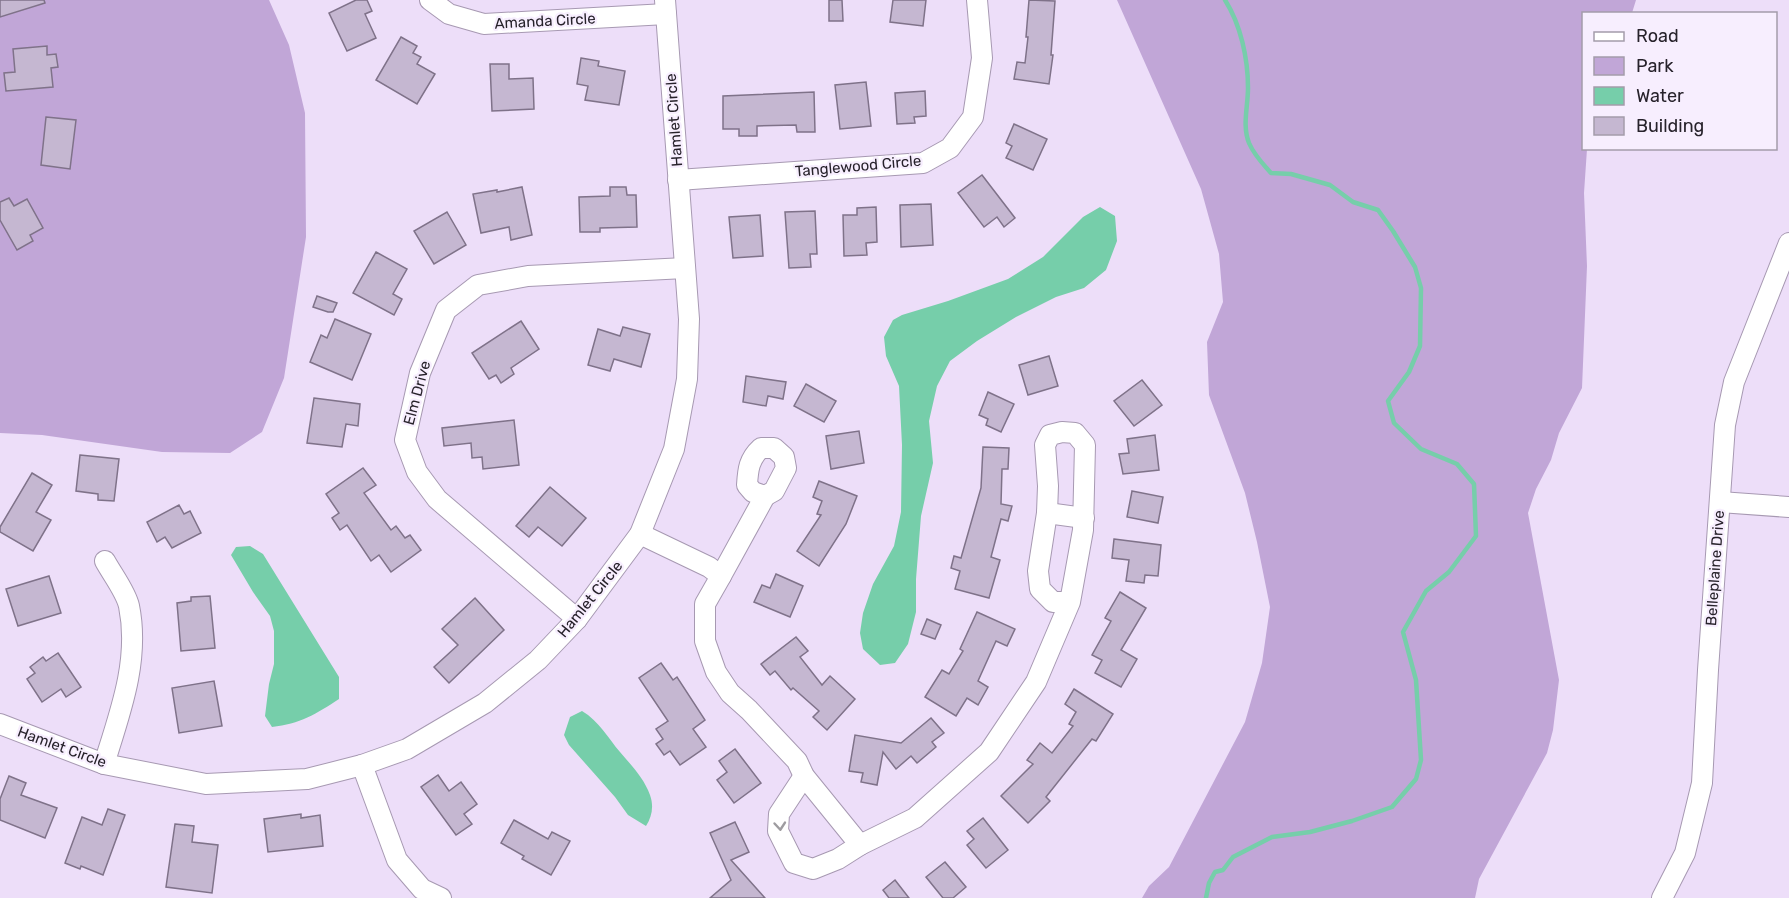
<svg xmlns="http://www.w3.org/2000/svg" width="1789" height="898" viewBox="0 0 1789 898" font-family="Rubik,sans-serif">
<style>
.green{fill:#c1a6d7}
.water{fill:#76ceaa}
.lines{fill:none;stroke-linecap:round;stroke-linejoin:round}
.stream{stroke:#76ceaa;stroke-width:4.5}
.building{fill:#c5b7d1;stroke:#7f7289;stroke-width:1.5}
.street-casing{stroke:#a799b2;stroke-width:22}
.street{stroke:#fff;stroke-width:20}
.oneway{stroke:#9e9ca0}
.labels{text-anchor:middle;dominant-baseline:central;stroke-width:4.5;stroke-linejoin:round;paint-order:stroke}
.street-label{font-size:15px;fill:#27222b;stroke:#f7eefe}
</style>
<rect width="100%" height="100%" fill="#eddef9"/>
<!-- green -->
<g class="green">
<polygon points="0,0 269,0 289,45 305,113 306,237 284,378 262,432 230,453 162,452 42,435 0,433"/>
<polygon points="1117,0 1636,0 1632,13 1584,14 1584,148 1587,149 1584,193 1587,266 1582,388 1559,433 1551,460 1536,489 1528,513 1559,680 1553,730 1547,753 1479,879 1475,898 1142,898 1149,886 1169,867 1245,722 1262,663 1270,607 1257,542 1245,493 1209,395 1207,342 1223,302 1219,254 1201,189"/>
</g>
<!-- water -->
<g class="water">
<polygon points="1100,207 1115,216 1117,241 1106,270 1084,288 1056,297 1016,317 977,341 950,361 937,386 929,421 933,463 921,516 916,579 916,612 908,644 895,663 880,665 863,649 860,633 863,613 873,584 894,546 901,512 902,445 899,386 886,356 884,337 893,320 902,315 948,301 1008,279 1043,257 1083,217"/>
<path d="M250,546L263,554L339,677V699C316,714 300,724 272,727L265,716L269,684L274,664V631L270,616L253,592L231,555L236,547Z"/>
<path d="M582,711C599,721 608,738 620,752C631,765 644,778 650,795C654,806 652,817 646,826L628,815L615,797L569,745L564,735L570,717Z"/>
</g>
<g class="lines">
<!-- stream -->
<path class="stream" d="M1206,898L1209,883L1215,872L1223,870L1233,857L1272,837L1310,832L1352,821L1392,807L1416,779L1421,760L1416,680L1403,632L1426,591L1449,572L1476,536L1474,484L1457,464L1421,449L1394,423L1388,401L1409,372L1420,346L1421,288L1415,267L1393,231L1378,210L1353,202L1330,185L1291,174L1271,173C1263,164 1254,155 1249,143C1242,125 1248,107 1248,88C1248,59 1241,25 1225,0"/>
</g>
<!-- building -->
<g class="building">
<polygon points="0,0 44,0 45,3 0,17"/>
<polygon points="356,0 367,0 372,11 365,14 376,38 347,51 329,13"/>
<polygon points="829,0 842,0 843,21 829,21"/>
<polygon points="893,0 926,0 923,26 890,22"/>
<polygon points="1029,0 1055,1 1051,55 1053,55 1049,84 1014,79 1017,62 1025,63 1028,37 1026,37"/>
<polygon points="401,37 417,46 413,53 421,57 417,64 435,74 417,104 376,80"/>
<polygon points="47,46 47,55 56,54 58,67 51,68 53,87 6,91 4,73 15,72 13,49"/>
<polygon points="581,58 599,61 598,66 625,71 619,105 585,100 588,86 577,84"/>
<polygon points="490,64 509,64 509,79 533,78 534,109 492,111"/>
<polygon points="866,82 871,126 840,129 835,85"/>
<polygon points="925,91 926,116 914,117 915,123 897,124 895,93"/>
<polygon points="814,92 815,132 797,132 796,125 757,126 757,136 739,136 739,129 723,129 723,96"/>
<polygon points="46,117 76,120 70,169 41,165"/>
<polygon points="1014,124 1047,139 1033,170 1006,158 1012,146 1006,143"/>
<polygon points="982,175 1015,218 1004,227 997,217 984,227 958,193"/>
<polygon points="522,187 532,235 511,240 509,227 481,233 473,194 497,190 497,192"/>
<polygon points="610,187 626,187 627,195 636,195 637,227 600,228 600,232 580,232 579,197 610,196"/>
<polygon points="9,198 14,206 27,199 43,228 30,235 33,241 17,250 0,220 0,202"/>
<polygon points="931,204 933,245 901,247 900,205"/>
<polygon points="876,207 877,242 866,243 867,255 844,256 843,215 857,215 857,208"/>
<polygon points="815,211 817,254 810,254 811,267 789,268 785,212"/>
<polygon points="447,212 466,245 434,264 414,231"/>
<polygon points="760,215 763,256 733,258 729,217"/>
<polygon points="376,252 407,269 393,294 402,299 394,315 353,293"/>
<polygon points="317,296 337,303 333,312 328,312 313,307"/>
<polygon points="335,319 371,334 352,380 310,362 321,335 327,338"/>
<polygon points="521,321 539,349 511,368 514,374 501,383 496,375 489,379 472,353"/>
<polygon points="623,327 650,334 641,367 614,359 610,371 588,365 598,329 620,336"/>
<polygon points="1049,356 1058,386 1028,395 1019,365"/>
<polygon points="746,376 786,382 783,399 768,396 766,406 743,402"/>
<polygon points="1142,380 1162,405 1134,426 1114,401"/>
<polygon points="806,384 836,401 824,422 794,406"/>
<polygon points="988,392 1014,404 1001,432 986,425 988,419 979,415"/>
<polygon points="314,398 360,404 358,426 346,424 342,447 307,443"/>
<polygon points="514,420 519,465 483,469 482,457 472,458 471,443 444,446 442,428"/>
<polygon points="859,431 864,463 831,469 826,436"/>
<polygon points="1155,435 1159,470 1123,474 1119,454 1129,453 1127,439"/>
<polygon points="983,447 1009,448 1008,469 1002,469 1001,504 1012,506 1008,521 1001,519 991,557 1000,560 989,598 955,589 960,571 951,568 954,556 961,558 981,488"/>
<polygon points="80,455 119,459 114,501 98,500 98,494 76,491"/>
<polygon points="363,468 376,485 364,493 391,530 396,526 405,538 410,535 421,550 391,572 379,555 371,561 347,525 340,530 332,518 339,513 326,494"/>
<polygon points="32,473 52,485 36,512 51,520 33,551 0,532 0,527"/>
<polygon points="819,481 857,496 846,524 819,566 797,551 821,515 817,514 822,501 813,497"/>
<polygon points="550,487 586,518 562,546 538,527 529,537 516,526"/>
<polygon points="1132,491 1163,497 1158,523 1127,517"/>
<polygon points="179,505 184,514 190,511 201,533 172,548 165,537 157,542 147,522"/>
<polygon points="1114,539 1161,545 1158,576 1145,575 1144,583 1126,581 1129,560 1112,558"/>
<polygon points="776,574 803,586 790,617 754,602 762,585 770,588"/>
<polygon points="49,576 61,613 18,626 6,589"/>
<polygon points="1120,592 1146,608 1121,650 1137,659 1121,687 1095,673 1102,660 1092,655 1111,621 1105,618"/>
<polygon points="210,596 215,648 181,651 177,603 191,601 191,597"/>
<polygon points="475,598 504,630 449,683 434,667 458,645 442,629"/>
<polygon points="977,612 1015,629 1007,646 996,641 978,681 988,687 978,705 967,698 956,716 925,697 942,670 949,674 963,651 960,649"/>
<polygon points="927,619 941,625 935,639 921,634"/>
<polygon points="796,637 808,651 800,657 822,685 830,676 855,699 827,730 813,717 819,711 793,688 791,690 775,671 770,675 761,664"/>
<polygon points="58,653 81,687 66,697 61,689 42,702 27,679 35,673 30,667 43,657 46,661"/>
<polygon points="661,663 673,680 677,677 705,720 693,729 706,747 680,765 670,751 664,755 656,744 663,739 656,729 668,721 639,678"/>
<polygon points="214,681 222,726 179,733 172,688"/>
<polygon points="1074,689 1113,714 1096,741 1092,739 1046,797 1050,801 1028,823 1001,796 1033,764 1027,760 1040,743 1052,753 1073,726 1069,724 1076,712 1065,704"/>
<polygon points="931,718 944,733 932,742 936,747 917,763 911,756 896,769 883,752 877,785 861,782 863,773 849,771 855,735 901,743"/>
<polygon points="735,749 761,783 734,803 717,780 727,772 719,761"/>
<polygon points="438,775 449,791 461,782 477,804 464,814 472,824 456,835 421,787"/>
<polygon points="9,776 26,783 21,795 57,808 45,838 0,820 0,799"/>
<polygon points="108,809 125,815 103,875 81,866 80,869 65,863 82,817 102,825"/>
<polygon points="301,814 301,818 320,815 323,846 268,852 264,819"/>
<polygon points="983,818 1008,850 986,868 967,845 974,839 967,831"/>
<polygon points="514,820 548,839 552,832 570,841 551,875 522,859 524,856 501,843"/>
<polygon points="735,822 749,852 731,860 765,898 710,898 731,880 710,833"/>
<polygon points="175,824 194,826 192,842 218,845 212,893 166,887"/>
<polygon points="945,862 966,887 953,898 943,898 926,877"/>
<polygon points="895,880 909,898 889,898 883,890"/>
</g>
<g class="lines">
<!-- street casing -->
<g class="street-casing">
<g id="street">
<polyline points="430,0 449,14 484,24 666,14"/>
<polyline points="678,180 923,163 950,148 973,117 982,58 977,0"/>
<path d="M761,448H774L784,457L786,468L774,491L765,496L753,492L747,485C748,469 749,459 761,448Z"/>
<polyline points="1720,502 1789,507"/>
<polyline points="1047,513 1084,518"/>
<polyline points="640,534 709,567 721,576 705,604 705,641 716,672 730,693 749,710 797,761 804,776 860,845 915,818 989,752 1036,682 1070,602 1083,530 1085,445 1075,433 1062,432 1050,435 1045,445 1048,486 1047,513 1038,571 1040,589 1053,602 1070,602"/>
<polyline points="721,576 765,496"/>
<polyline points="577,619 437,499 417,472 405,440 420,373 446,310 478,285 528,276 685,268"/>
<polyline points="0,724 104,764 206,784 307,779 362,765 407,749 485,703 538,660 577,619 640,534 674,449 687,379 689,319 665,0"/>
<path d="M104,764C120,713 140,660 129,606C126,592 112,574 105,561"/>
<polyline points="362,765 397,860 422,889 441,898"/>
<polyline points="804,776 779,814 778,831 794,863 813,869 838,859 860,845"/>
<polyline points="1662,898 1685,853 1702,783 1708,670 1725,425 1734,382 1789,243"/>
</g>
</g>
<!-- street -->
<use href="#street" class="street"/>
</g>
<!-- one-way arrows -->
<defs><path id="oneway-chevron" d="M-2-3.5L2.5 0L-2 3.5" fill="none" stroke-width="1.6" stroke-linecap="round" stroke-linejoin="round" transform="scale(1.5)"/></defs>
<use class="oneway" href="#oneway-chevron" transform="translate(780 826) rotate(85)"/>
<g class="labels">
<!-- street labels -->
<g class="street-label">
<text transform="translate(545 21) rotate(-3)">Amanda Circle</text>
<text transform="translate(674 120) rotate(-94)">Hamlet Circle</text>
<text transform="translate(858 166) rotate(-5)">Tanglewood Circle</text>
<text transform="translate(417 393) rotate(-75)">Elm Drive</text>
<text transform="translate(1715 568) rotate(-86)">Belleplaine Drive</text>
<text transform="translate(590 599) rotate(-51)">Hamlet Circle</text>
<text transform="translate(62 747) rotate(20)">Hamlet Circle</text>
</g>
</g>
<!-- legend -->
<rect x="1582" y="12" width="195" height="138" fill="#f7eefe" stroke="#a49caa" stroke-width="1.5"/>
<rect x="1594" y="32" width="30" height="9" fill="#ffffff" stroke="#a49caa" stroke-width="1.5"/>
<text x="1636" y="42" font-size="18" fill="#27222b">Road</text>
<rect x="1594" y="57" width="30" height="18" fill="#c1a6d7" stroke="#a49caa" stroke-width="1.5"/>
<text x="1636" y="72" font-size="18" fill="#27222b">Park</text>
<rect x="1594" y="87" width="30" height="18" fill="#76ceaa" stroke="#a49caa" stroke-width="1.5"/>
<text x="1636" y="102" font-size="18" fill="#27222b">Water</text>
<rect x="1594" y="117" width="30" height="18" fill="#c5b7d1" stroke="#a49caa" stroke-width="1.5"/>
<text x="1636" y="132" font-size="18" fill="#27222b">Building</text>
</svg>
